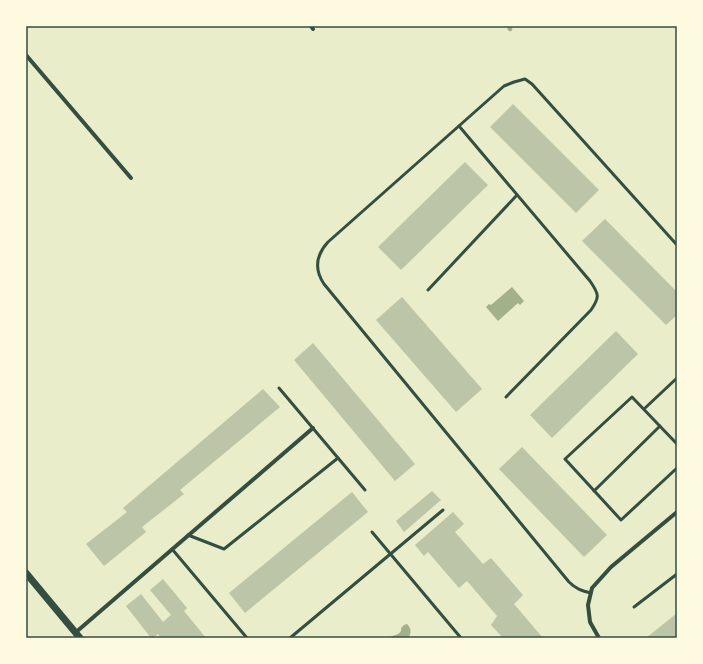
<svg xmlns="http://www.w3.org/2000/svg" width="703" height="664" viewBox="0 0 703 664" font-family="Inter,sans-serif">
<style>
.water{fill:#a3b18a}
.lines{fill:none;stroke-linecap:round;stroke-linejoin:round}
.stream{stroke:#a3b18a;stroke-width:4.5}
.building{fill:#bcc5a7}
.service{stroke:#344e41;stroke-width:3}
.minor{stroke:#344e41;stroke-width:4}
.tertiary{stroke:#344e41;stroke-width:7}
.neatline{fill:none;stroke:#344e41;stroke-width:1.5}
</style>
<rect width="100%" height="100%" fill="#e9edc9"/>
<!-- water -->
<g class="water">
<polygon points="512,287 524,301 520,305 518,303 498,321 486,307 489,304 491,305"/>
<path d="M407,624C411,628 412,633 408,638H389C394,634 398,636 401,631V628L404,625Z"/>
</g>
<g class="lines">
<!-- stream -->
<polyline class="stream" points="509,26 510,29"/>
</g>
<!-- building -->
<g class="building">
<polygon points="513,104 599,190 576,213 490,127"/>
<polygon points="465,162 488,185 401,270 378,247"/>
<polygon points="605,219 677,292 677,315 666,325 582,241"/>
<polygon points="402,297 482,389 456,412 376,320"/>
<polygon points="616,331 638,354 552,438 530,415"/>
<polygon points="313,343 415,464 395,481 294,360"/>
<polygon points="263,389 280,407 180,490 184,494 142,527 146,532 104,566 86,544 127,512 123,508"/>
<polygon points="522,447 607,535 584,557 499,469"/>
<polygon points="432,491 441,500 404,532 396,521"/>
<polygon points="352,492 368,512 245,613 229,593"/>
<polygon points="453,512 464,524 455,532 483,564 491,558 523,595 514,604 543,638 503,638 491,625 497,616 467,581 459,588 428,552 424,556 415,545"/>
<polygon points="163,579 187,608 184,611 206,638 161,638 158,634 153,638 151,638 126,606 141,594 163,622 171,615 150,590"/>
<polygon points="677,613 677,638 646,638"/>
</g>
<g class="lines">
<!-- service -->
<g class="service">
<path d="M459,126L590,281C599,294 600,297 591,310L506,397"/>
<polyline points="428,290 517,195"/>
<polyline points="279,388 365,490"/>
<polyline points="644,409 677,378"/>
<polyline points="677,444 632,397 565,459 621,520 677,468"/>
<polyline points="594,491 660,426"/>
<polyline points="372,532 461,638"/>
<polyline points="188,535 224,549 338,458"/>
<polyline points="172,549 247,638"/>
<path d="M591,593C582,591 576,589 569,582L324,284C314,269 316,255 328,242L504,86L514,82L525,79L532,84L677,245"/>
<polyline points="634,607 677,574"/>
<polyline points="290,638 443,510"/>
</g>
<!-- minor -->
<g class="minor">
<polyline points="311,26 313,29"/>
<polyline points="26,55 131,178"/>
<polyline points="75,633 313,428"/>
<polyline points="599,638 590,622 588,605 592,588 611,567 677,512"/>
</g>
<!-- tertiary -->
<polyline class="tertiary" points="26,573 80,638"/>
</g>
<!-- border -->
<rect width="703" height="664" fill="none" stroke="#fefae0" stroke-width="54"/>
<rect x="27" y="27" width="649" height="610" class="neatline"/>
</svg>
